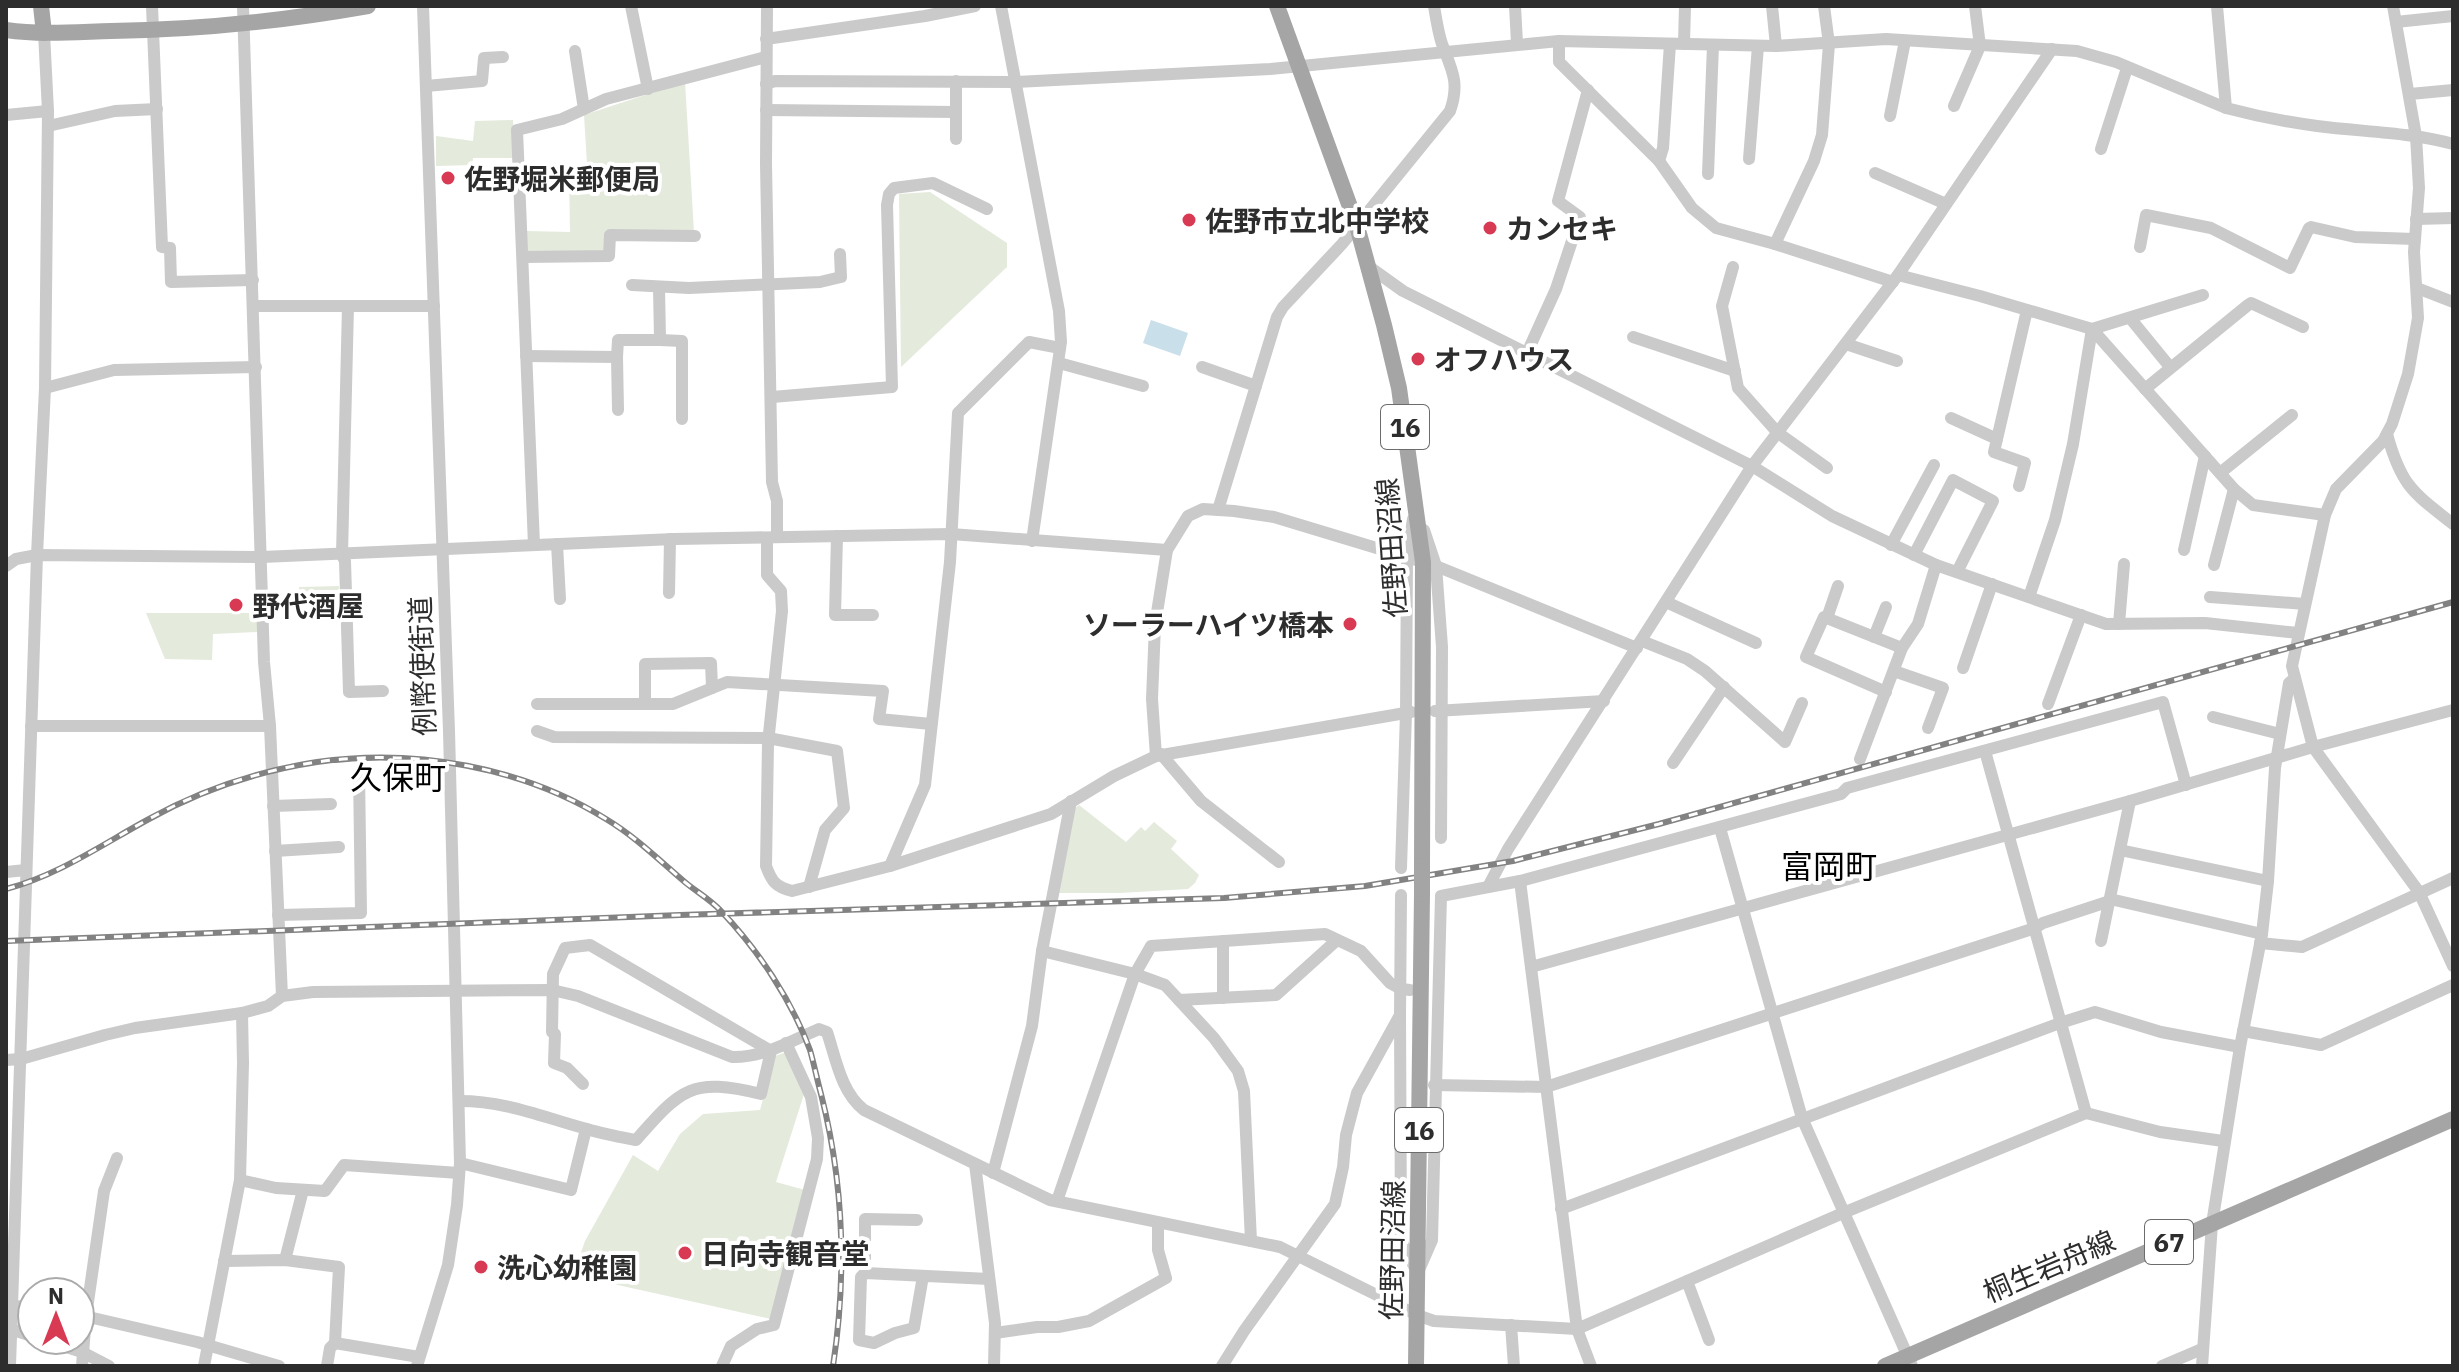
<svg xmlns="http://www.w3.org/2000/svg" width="2459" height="1372" viewBox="0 0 2459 1372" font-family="'IBM Plex Sans','Noto Sans JP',sans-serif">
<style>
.green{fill:#e4eadc}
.water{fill:#c9dfe9}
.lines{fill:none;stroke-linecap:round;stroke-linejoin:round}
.minor{stroke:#cacaca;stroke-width:12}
.major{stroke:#a5a5a5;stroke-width:16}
.rail-casing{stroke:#828282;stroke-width:6}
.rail{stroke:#fff;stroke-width:3;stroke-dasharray:9;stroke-linecap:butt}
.major-bridge{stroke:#a5a5a5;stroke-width:16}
.poi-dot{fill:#d93a53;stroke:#fff;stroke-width:3}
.labels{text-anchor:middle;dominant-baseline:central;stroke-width:8;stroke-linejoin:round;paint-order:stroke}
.shield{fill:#fff;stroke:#6c6c6c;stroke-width:2}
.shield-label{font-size:26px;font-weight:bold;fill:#2d2d2d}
.poi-label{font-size:28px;font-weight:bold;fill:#2d2d2d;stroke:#fff;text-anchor:start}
.street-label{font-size:28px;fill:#2d2d2d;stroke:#fff}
.quarter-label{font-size:32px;fill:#000;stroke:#fff}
</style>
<rect width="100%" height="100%" fill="#fff"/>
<!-- green -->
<g class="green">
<polygon points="685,82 694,232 607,232 606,252 526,254 526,231 570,232 569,174 587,164 584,115"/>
<polygon points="513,120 515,158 473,158 472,165 436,166 436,136 473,141 475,121"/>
<polygon points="930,192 1007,243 1007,267 901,367 899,194"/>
<polygon points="339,586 340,606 300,607 299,587"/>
<polygon points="146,613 258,613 258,632 213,634 212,660 165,659"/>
<polygon points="1079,805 1126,842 1141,827 1145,831 1154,822 1177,841 1171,849 1199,875 1195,883 1188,889 1120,893 1057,893 1073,810"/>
<polygon points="787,1052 805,1091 776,1182 805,1190 771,1319 573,1275 585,1241 633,1155 658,1171 680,1134 703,1114 760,1110 775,1056"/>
</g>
<!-- water -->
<polygon class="water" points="1151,320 1188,333 1180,356 1143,343"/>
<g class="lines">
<!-- minor -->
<g class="minor">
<polyline points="152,6 162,247 170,248 171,282 253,280"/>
<polyline points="243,6 264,662 270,726 282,996"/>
<polyline points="631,6 648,89"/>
<polyline points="767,6 766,164 772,482 777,501 777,537"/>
<polyline points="1001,6 1059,311 1061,342 1032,541"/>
<polyline points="1515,6 1517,43"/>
<polyline points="1772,6 1776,46"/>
<polyline points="2217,6 2226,108"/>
<polyline points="2393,6 2416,136 2419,188 2414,252 2418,318 2408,374 2392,424 2383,441 2336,489 2325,515 2292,666 2313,747 2419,892 2453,966"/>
<polyline points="2396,22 2453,16"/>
<polyline points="766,39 925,16 975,6"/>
<polyline points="1559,41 1559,62 1659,161 1692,208 1716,228 1775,244 1893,282"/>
<polyline points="1684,44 1685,6"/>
<polyline points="575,51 584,109"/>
<polyline points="956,81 956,139"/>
<path d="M766,84L775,81L1016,82L1270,69L1559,41L1776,46L1886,39L2077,51L2116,62L2226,108C2256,116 2287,122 2317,126C2363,132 2409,132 2453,144"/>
<polyline points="426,86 482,81 484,58 503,57"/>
<polyline points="2410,94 2453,90"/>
<polyline points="1954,106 1980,46 1975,6"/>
<polyline points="766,110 956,112"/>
<polyline points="6,115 48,111"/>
<polyline points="1890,116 1905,41"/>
<polyline points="48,126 115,111 157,109"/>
<polyline points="2101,149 2127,68"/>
<polyline points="1749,159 1758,46"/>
<polyline points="1659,161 1663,148 1670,44"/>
<polyline points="1875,173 1946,204"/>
<polyline points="1708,174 1713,45"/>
<polyline points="2416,219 2453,218"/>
<polyline points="1775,244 1814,161 1822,135 1829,44 1824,6"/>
<polyline points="2140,247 2146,215 2211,228 2290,268 2309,228 2311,227 2355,237 2415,239"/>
<polyline points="523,257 609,256 610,235 695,236"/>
<polyline points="1368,266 1403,291 1752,466 1832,516 1936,565 2106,624 2205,623 2298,633"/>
<polyline points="1733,267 1722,306 1738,388 1778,433 1827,468"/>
<polyline points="1898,275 1980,296 2092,329 2234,489 2253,505 2325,515"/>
<polyline points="632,285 689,288 820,282 841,277 840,254"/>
<polyline points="2417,288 2453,302"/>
<polyline points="254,306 434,306"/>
<polyline points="348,306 342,555 345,561 349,692 383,691"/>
<polyline points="2130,318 2170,367"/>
<polyline points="2092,329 2203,295"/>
<polyline points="1633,337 1735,371"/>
<polyline points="660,340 682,341 682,419"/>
<polyline points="1846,344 1897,361"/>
<polyline points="1527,353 1556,289 1580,217 1558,201 1588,90"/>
<polyline points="526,356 617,357 618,340 660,340 659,287"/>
<polyline points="617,357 618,410"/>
<polyline points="1059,363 1143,386"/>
<polyline points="1202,367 1256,386"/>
<polyline points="45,388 114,370 256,367"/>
<polyline points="2145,389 2248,305 2251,303 2303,327"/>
<polyline points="772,397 892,387 887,205 889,194 894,188 933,183 987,209"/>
<polyline points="1951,418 1997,439"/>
<path d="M2387,434C2401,485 2412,492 2453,524"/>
<polyline points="2220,473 2292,415"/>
<polyline points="2019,486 2025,463 1994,452 2027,310"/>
<path d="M1218,510L1277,317L1283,307L1342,244L1450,111C1460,83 1452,70 1442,44C1438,32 1436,18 1434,6"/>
<polyline points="1424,530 1436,566 1442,647 1441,838"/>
<polyline points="837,536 835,615 873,615"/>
<path d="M769,538L767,542V575L781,591L782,611L768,743L766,866C772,882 776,887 792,891L890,866L1051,814L1114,776L1156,756L1411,712"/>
<polyline points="557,544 560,599"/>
<polyline points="534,545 517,130 562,119 606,99 766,57"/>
<polyline points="1891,545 1934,465"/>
<polyline points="2184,550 2205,456"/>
<polyline points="1914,555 1953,480 1993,501 1957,572"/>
<polyline points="2214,565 2234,489"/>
<polyline points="6,566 16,559 37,555 262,557 674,539 951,534 1167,550 1188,516 1203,509 1234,511 1274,517 1436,566 1637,648"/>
<polyline points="669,593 670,539"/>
<polyline points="2029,597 2055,520 2073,444 2092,329"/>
<polyline points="2210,597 2305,604"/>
<polyline points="1666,602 1756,643"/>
<polyline points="1827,618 1838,586"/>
<polyline points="2119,624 2124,564"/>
<polyline points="1874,637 1886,607"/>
<polyline points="1642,641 1687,659 1705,671 1785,742 1802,703"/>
<polyline points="1963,668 1992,584"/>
<polyline points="1894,671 1943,688 1928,728"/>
<polyline points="1886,692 1806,657 1824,617 1902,648"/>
<polyline points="537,704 673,704 727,682 883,691 879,719 931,724"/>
<polyline points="645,704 645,664 711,663 712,688"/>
<polyline points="2048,704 2081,615"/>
<polyline points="1435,711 1604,701"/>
<polyline points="2213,717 2280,734"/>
<polyline points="31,726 270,726"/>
<polyline points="537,731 554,737 768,738 837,751 844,808 825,830 809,887"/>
<polyline points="1161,754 1201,801 1279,862"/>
<polyline points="1156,756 1152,699 1155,625 1167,550"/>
<polyline points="1860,759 1902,648 1918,624 1936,565"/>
<polyline points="1673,763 1724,687"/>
<polyline points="273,806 331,804"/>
<polyline points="1720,828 1802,1118 1912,1366"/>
<polyline points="2120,850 2268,881"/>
<polyline points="275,851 339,847"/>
<polyline points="890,866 925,785 950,562 958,413 1029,342 1060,348"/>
<polyline points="1401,868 1406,713 1407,557 1413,519"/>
<polyline points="6,872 26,870"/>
<polyline points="1520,881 1577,1329 1591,1366"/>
<polyline points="1488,887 1508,849 1752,466 1898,275 2052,49"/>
<polyline points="1401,895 1400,1015 1401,1240 1416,1270"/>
<polyline points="2110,899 2262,934"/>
<polyline points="278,915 361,913 359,772"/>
<polyline points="1223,941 1223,998"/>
<polyline points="2101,941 2130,801"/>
<polyline points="2260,943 2302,947 2453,878"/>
<polyline points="1042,951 1135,974 1165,985 1214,1038 1238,1071 1244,1091 1251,1241"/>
<polyline points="1531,967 2130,801 2313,747 2453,710"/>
<polyline points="1179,1000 1276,995 1337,940"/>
<polyline points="2243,1031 2321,1045 2453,985"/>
<path d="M6,1060L21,1059L105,1035L135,1028L242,1013L268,1006L282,996L313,992L552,990L578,996L732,1057C763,1058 791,1041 819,1029L827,1032C836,1059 841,1092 864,1110L1050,1200L1280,1247L1417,1315L1434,1321L1577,1329L1843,1213L2086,1113L1985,751"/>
<polyline points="1434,1085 1546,1087 2035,928 2043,923 2110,901"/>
<path d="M459,1101C507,1101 542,1117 587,1129C603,1134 620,1137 636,1140C681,1089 691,1077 761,1094L771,1051L590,945L565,948L553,974L552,1032L555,1034L554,1063L567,1068L583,1084"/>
<polyline points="2086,1113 2160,1132 2223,1141"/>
<polyline points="460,1163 571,1190 586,1129"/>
<polyline points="975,1164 995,1323 994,1366"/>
<polyline points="993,1173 1032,1026 1042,951 1071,801"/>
<polyline points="240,1180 276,1188 325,1191 344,1165 459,1173"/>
<polyline points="1057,1201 1135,974 1151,946 1325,934 1361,951 1390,983 1401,989 1410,990"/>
<polyline points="1561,1209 2060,1023 2095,1012 2161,1032 2240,1047"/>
<polyline points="285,1260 303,1190"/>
<polyline points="224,1261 285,1260 339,1267 335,1343 330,1348 327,1366"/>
<polyline points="1419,1270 1432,1240 1441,896 1520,881 1841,794 1847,788 2163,702 2186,785"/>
<polyline points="865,1273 865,1219 917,1220"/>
<polyline points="923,1276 914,1328 895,1333 874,1343 859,1340 861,1277 865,1273 989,1279"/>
<polyline points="1687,1281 1709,1340"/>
<polyline points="7,1305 32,1308"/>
<polyline points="80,1315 197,1342 279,1366"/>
<polyline points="1511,1325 1514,1366"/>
<polyline points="13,1330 32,1336"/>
<polyline points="995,1333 1037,1327 1058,1327 1089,1321 1166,1278 1158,1250 1158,1223"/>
<polyline points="44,1340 82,1352 109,1366"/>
<polyline points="335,1343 419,1357"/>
<polyline points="10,1366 37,555 45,388 48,111 44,33"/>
<polyline points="82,1366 86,1316 104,1191 117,1158"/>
<polyline points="204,1366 240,1180 243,1063 242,1013"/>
<polyline points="417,1366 448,1265 457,1205 460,1163 449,731 423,6"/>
<polyline points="722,1366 731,1346 757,1329 774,1325 817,1159 818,1138 811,1097 786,1043"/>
<polyline points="1222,1366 1244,1331 1335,1204 1343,1167 1346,1135 1357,1093 1400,1015"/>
<polyline points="2162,1366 2202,1349"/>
<polyline points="2202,1366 2212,1224 2240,1047 2262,934 2268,881 2275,768 2289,683 2295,678"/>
</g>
<!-- major -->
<g class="major">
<polyline points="41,6 44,33"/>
<polyline points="1277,6 1357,226 1384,325 1399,388 1423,562 1422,866"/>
<path d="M6,30C41,35 76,32 111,31C198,30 283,21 368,6"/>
<polyline points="1416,1366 1422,894"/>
<polyline points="1885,1366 2453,1119"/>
</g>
<!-- rail casing -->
<g class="rail-casing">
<g id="rail">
<path d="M6,889C59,875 101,845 149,819C201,790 258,771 317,762C415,748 523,767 606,819C636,837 660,861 686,883C697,892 711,900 721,911C758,950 791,999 810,1050C814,1064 817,1079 821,1094C844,1184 847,1274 833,1366"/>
<polyline points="6,941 680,915 1224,898 1365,886 1513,861 1659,824 2453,602"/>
</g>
</g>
<!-- rail -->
<use href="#rail" class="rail"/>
<!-- major-bridge -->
<polyline class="major-bridge" points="1422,894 1422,866"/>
</g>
<!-- markers -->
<g class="poi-dot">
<circle cx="448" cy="178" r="8"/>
<circle cx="1189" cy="220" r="8"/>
<circle cx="1490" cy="228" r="8"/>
<circle cx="1418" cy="359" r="8"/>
<circle cx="236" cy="605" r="8"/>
<circle cx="1350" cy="624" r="8"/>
<circle cx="685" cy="1253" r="8"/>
<circle cx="481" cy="1267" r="8"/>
</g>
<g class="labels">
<!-- shield labels -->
<g class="shield">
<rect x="1381" y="405" width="48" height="44" rx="6"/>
<rect x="1395" y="1108" width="48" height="44" rx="6"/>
<rect x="2145" y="1220" width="48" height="44" rx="6"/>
</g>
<g class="shield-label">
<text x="1405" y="427">16</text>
<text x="1419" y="1130">16</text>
<text x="2169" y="1242">67</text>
</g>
<!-- poi labels -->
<g class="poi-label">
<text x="464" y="178">佐野堀米郵便局</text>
<text x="1205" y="220">佐野市立北中学校</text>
<text x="1506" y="228">カンセキ</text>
<text x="1434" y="359">オフハウス</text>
<text x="252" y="605">野代酒屋</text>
<text x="1334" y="624" text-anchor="end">ソーラーハイツ橋本</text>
<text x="701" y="1253">日向寺観音堂</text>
<text x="497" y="1267">洗心幼稚園</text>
</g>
<!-- street labels -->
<g class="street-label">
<text transform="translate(1391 548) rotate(-94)">佐野田沼線</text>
<text transform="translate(422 666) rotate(-92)">例幣使街道</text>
<text transform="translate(1392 1250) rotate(-89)">佐野田沼線</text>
<text transform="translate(2049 1266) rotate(-23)">桐生岩舟線</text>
</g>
<!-- quarter labels -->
<g class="quarter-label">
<text x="398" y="777">久保町</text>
<text x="1829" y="866">富岡町</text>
</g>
</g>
<!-- border -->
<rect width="2459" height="1372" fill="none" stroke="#2d2d2d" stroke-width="16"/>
<!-- north arrow -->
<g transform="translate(56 1316)"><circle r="38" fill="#ffffff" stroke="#ababab" stroke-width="2"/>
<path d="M0-6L14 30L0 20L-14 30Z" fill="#d93a53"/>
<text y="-12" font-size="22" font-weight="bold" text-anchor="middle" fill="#2d2d2d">N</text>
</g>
</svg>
